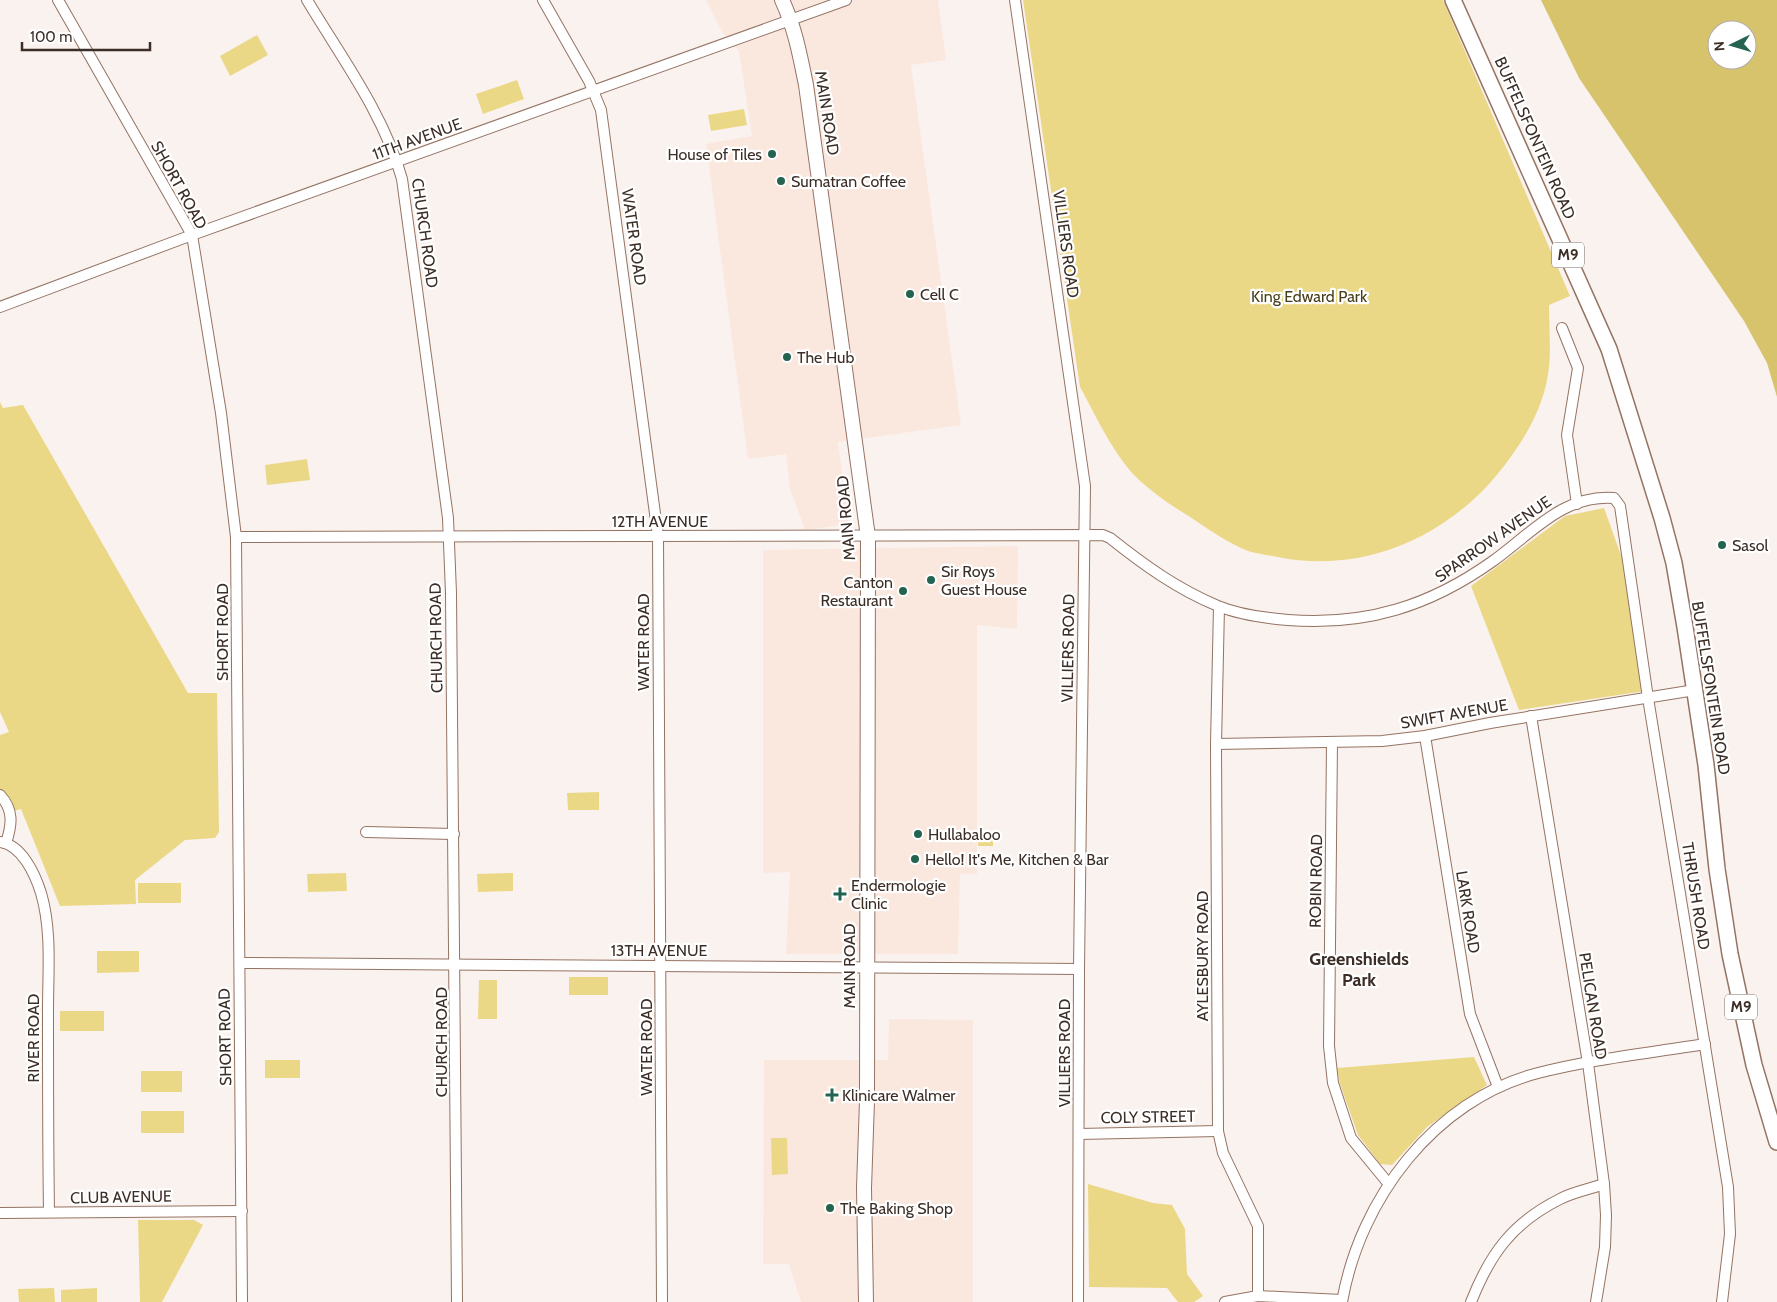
<svg xmlns="http://www.w3.org/2000/svg" width="1777" height="1302" viewBox="0 0 1777 1302" font-family="Cabin,sans-serif">
<style>
.built{fill:#fae8df}
.green{fill:#ebd887}
.forest{fill:#d7c36c;fill-rule:evenodd}
.lines{fill:none;stroke-linecap:round;stroke-linejoin:round}
.street-casing{stroke:#947363;stroke-width:12}
.secondary-casing{stroke:#947363;stroke-width:16}
.primary-casing{stroke:#947363;stroke-width:18}
.street{stroke:#fff;stroke-width:10}
.secondary{stroke:#fff;stroke-width:14}
.primary{stroke:#fff;stroke-width:15}
.poi-dot{fill:#236350;stroke:#fff;stroke-width:2}
.labels{text-anchor:middle;dominant-baseline:central;stroke-width:4.5;stroke-linejoin:round;paint-order:stroke}
.shield{fill:#fff;stroke:#766d68;stroke-width:1}
.shield-label{font-size:15px;font-weight:bold;fill:#3c2e27}
.street-label{font-size:16px;fill:#3c2e27;stroke:#fff}
.poi-label{font-size:16px;fill:#3c2e27;stroke:#fff;text-anchor:start}
.park-label{font-size:16px;fill:#463e18;stroke:#fff}
.neighbourhood-label{font-size:18px;font-weight:bold;fill:#3c2e27;stroke:#fff}
</style>
<rect width="100%" height="100%" fill="#faf2ee"/>
<!-- built -->
<g class="built">
<polygon points="706,0 938,0 946,60 911,65 961,425 838,442 849,524 805,530 790,489 786,454 748,459 706,144 752,136 739,51 723,33"/>
<polygon points="1018,546 1017,629 977,625 977,874 960,874 958,954 786,954 790,872 763,873 763,550"/>
<polygon points="889,1019 973,1020 973,1302 801,1302 789,1264 763,1264 764,1060 888,1060"/>
</g>
<!-- green -->
<g class="green">
<path d="M1023,0H1443L1570,296L1549,305C1549,329 1552,357 1547,380C1540,416 1519,448 1496,476C1443,539 1360,574 1278,557C1268,555 1257,554 1248,551C1228,543 1208,529 1190,517C1172,506 1154,494 1138,479C1113,454 1097,418 1080,387Z"/>
<polygon points="257,35 268,55 230,76 220,56"/>
<polygon points="517,80 524,99 483,114 476,94"/>
<polygon points="744,109 747,125 711,131 708,115"/>
<polygon points="0,402 3,408 23,405 188,693 217,693 219,832 215,838 185,840 135,880 136,904 60,906 21,809 10,812 0,795 0,735 9,732 0,712"/>
<polygon points="307,459 310,480 267,485 265,465"/>
<polygon points="1604,508 1623,561 1645,691 1519,710 1471,586 1565,516"/>
<polygon points="599,792 599,810 568,810 567,793"/>
<rect x="978" y="833" width="15" height="13"/>
<polygon points="346,873 347,891 308,892 307,874"/>
<polygon points="513,873 513,891 478,892 477,874"/>
<rect x="138" y="883" width="43" height="20"/>
<polygon points="97,951 139,951 139,972 97,973"/>
<rect x="569" y="977" width="39" height="18"/>
<polygon points="479,980 497,980 497,1019 478,1019"/>
<rect x="60" y="1011" width="44" height="20"/>
<polygon points="1474,1057 1487,1085 1427,1127 1392,1165 1380,1164 1358,1135 1340,1084 1337,1068"/>
<rect x="265" y="1060" width="35" height="18"/>
<rect x="141" y="1071" width="41" height="21"/>
<rect x="141" y="1111" width="43" height="22"/>
<polygon points="771,1138 787,1138 788,1174 772,1175"/>
<polygon points="1088,1184 1153,1203 1172,1205 1185,1229 1187,1274 1203,1296 1194,1302 1178,1302 1167,1288 1089,1287"/>
<polygon points="138,1220 194,1220 203,1225 162,1302 140,1302"/>
<polygon points="54,1288 55,1302 19,1302 18,1289"/>
<polygon points="97,1288 97,1302 61,1302 61,1290"/>
</g>
<!-- forest -->
<path class="forest" d="M1541,0H1777V397L1767,363L1744,321L1579,78ZM1717,30H1747V60H1717Z"/>
<g class="lines">
<!-- street casing -->
<g class="street-casing">
<g id="street">
<polyline points="58,0 192,235 221,413 236,537 242,1302"/>
<path d="M307,0C341,57 384,114 402,179L448,518L451,593L457,1302"/>
<polyline points="543,0 589,81 601,110 658,536 662,1302"/>
<polyline points="1015,0 1085,486 1079,969 1078,1302"/>
<polyline points="0,307 192,235 846,0"/>
<polyline points="1562,328 1578,368 1567,435 1577,504"/>
<path d="M236,537L1103,535L1110,538C1144,565 1177,589 1218,606C1240,615 1264,618 1288,620C1366,626 1430,606 1493,561C1531,534 1563,494 1614,498L1620,506L1648,698L1728,1187L1730,1234L1722,1302"/>
<polyline points="1219,607 1216,744 1218,1131 1223,1153 1258,1226 1258,1296"/>
<polyline points="1531,716 1588,1063 1604,1184 1606,1215 1605,1247 1596,1302"/>
<polyline points="1425,736 1470,1014 1498,1087"/>
<polyline points="1332,742 1329,1046 1333,1083 1351,1138 1388,1183"/>
<polyline points="1216,744 1382,741 1425,736 1490,723 1695,690"/>
<path d="M0,795C14,810 12,825 6,843"/>
<polyline points="366,832 454,834"/>
<path d="M0,842C22,845 35,874 41,893C52,930 48,972 48,1010C48,1078 48,1145 49,1212"/>
<polyline points="240,963 1079,969"/>
<polyline points="1079,1134 1218,1131"/>
<polyline points="0,1213 242,1211"/>
<polyline points="1225,1302 1258,1296 1342,1300"/>
<path d="M1342,1302C1360,1199 1434,1100 1538,1073C1592,1059 1650,1053 1705,1044"/>
<path d="M1471,1302C1490,1254 1512,1223 1560,1199C1573,1192 1590,1189 1604,1184"/>
</g>
</g>
<!-- secondary casing -->
<g class="secondary-casing">
<path id="secondary" d="M782,0C795,28 800,55 806,85L868,537L867,1101L864,1188L866,1302"/>
</g>
<!-- primary casing -->
<g class="primary-casing">
<polyline id="primary" points="1453,0 1609,349 1662,518 1674,563 1685,627 1706,765 1717,869 1730,954 1754,1065 1777,1142"/>
</g>
<!-- street -->
<use href="#street" class="street"/>
<!-- secondary -->
<use href="#secondary" class="secondary"/>
<!-- primary -->
<use href="#primary" class="primary"/>
</g>
<!-- markers -->
<g class="poi-dot">
<circle cx="772" cy="154" r="5"/>
<circle cx="781" cy="181" r="5"/>
<circle cx="910" cy="294" r="5"/>
<circle cx="787" cy="357" r="5"/>
<circle cx="1722" cy="545" r="5"/>
<circle cx="931" cy="580" r="5"/>
<circle cx="903" cy="591" r="5"/>
<circle cx="918" cy="834" r="5"/>
<circle cx="915" cy="859" r="5"/>
<path d="M837.5 886.5h5v5h5v5h-5v5h-5v-5h-5v-5h5z"/>
<path d="M829.5 1087.5h5v5h5v5h-5v5h-5v-5h-5v-5h5z"/>
<circle cx="830" cy="1208" r="5"/>
</g>
<g class="labels">
<!-- shield labels -->
<g class="shield">
<rect x="1552" y="242.5" width="32" height="25" rx="4"/>
<rect x="1725" y="994.5" width="32" height="25" rx="4"/>
</g>
<g class="shield-label">
<text x="1568" y="255">M9</text>
<text x="1741" y="1007">M9</text>
</g>
<!-- street labels -->
<g class="street-label">
<text transform="translate(827 113) rotate(81)">MAIN ROAD</text>
<text transform="translate(1535 138) rotate(66)">BUFFELSFONTEIN ROAD</text>
<text transform="translate(417 139) rotate(-20)">11TH AVENUE</text>
<text transform="translate(179 185) rotate(61)">SHORT ROAD</text>
<text transform="translate(425 233) rotate(82)">CHURCH ROAD</text>
<text transform="translate(634 237) rotate(82)">WATER ROAD</text>
<text transform="translate(1066 244) rotate(82)">VILLIERS ROAD</text>
<text transform="translate(846 518) rotate(-95)">MAIN ROAD</text>
<text x="660" y="521">12TH AVENUE</text>
<text transform="translate(1493 539) rotate(-35)">SPARROW AVENUE</text>
<text transform="translate(222 632) rotate(-90)">SHORT ROAD</text>
<text transform="translate(436 638) rotate(-91)">CHURCH ROAD</text>
<text transform="translate(643 642) rotate(-90)">WATER ROAD</text>
<text transform="translate(1068 648) rotate(-89)">VILLIERS ROAD</text>
<text transform="translate(1711 688) rotate(81)">BUFFELSFONTEIN ROAD</text>
<text transform="translate(1454 714) rotate(-10)">SWIFT AVENUE</text>
<text transform="translate(1316 881) rotate(-89)">ROBIN ROAD</text>
<text transform="translate(1696 896) rotate(81)">THRUSH ROAD</text>
<text transform="translate(1468 912) rotate(81)">LARK ROAD</text>
<text x="659" y="950">13TH AVENUE</text>
<text transform="translate(1202 956) rotate(-90)">AYLESBURY ROAD</text>
<text transform="translate(849 966) rotate(-90)">MAIN ROAD</text>
<text transform="translate(1593 1006) rotate(81)">PELICAN ROAD</text>
<text transform="translate(225 1037) rotate(-91)">SHORT ROAD</text>
<text transform="translate(33 1038) rotate(-90)">RIVER ROAD</text>
<text transform="translate(441 1042) rotate(-90)">CHURCH ROAD</text>
<text transform="translate(646 1047) rotate(-90)">WATER ROAD</text>
<text transform="translate(1064 1053) rotate(-90)">VILLIERS ROAD</text>
<text transform="translate(1148 1117) rotate(-1)">COLY STREET</text>
<text transform="translate(121 1197) rotate(-1)">CLUB AVENUE</text>
</g>
<!-- poi labels -->
<g class="poi-label">
<text x="762" y="154" text-anchor="end">House of Tiles</text>
<text x="791" y="181">Sumatran Coffee</text>
<text x="920" y="294">Cell C</text>
<text x="797" y="357">The Hub</text>
<text x="1732" y="545">Sasol</text>
<text x="941" y="571">Sir Roys<tspan x="941" dy="18">Guest House</tspan></text>
<text x="893" y="582" text-anchor="end">Canton<tspan x="893" dy="18">Restaurant</tspan></text>
<text x="928" y="834">Hullabaloo</text>
<text x="925" y="859">Hello! It's Me, Kitchen &amp; Bar</text>
<text x="851" y="885">Endermologie<tspan x="851" dy="18">Clinic</tspan></text>
<text x="842" y="1095">Klinicare Walmer</text>
<text x="840" y="1208">The Baking Shop</text>
</g>
<!-- park labels -->
<g class="park-label">
<text x="1309" y="296">King Edward Park</text>
</g>
<!-- neighbourhood labels -->
<g class="neighbourhood-label">
<text x="1359" y="959">Greenshields<tspan x="1359" dy="21">Park</tspan></text>
</g>
</g>
<!-- north arrow -->
<g transform="translate(1732 45) rotate(265)"><circle r="24" fill="#ffffff" stroke="#b1aba9"/>
<path d="M0-4L9 19L0 12L-9 19Z" fill="#236350"/>
<text y="-8" font-size="14" font-weight="bold" text-anchor="middle" fill="#3c2e27">N</text>
</g>
<!-- scale -->
<path d="M22 42v8h128v-8" fill="none" stroke="#3c2e27" stroke-width="2.5"/>
<text x="30" y="42" font-size="15" fill="#3c2e27" stroke="#ffffff" stroke-width="4" paint-order="stroke">100 m</text>
</svg>
